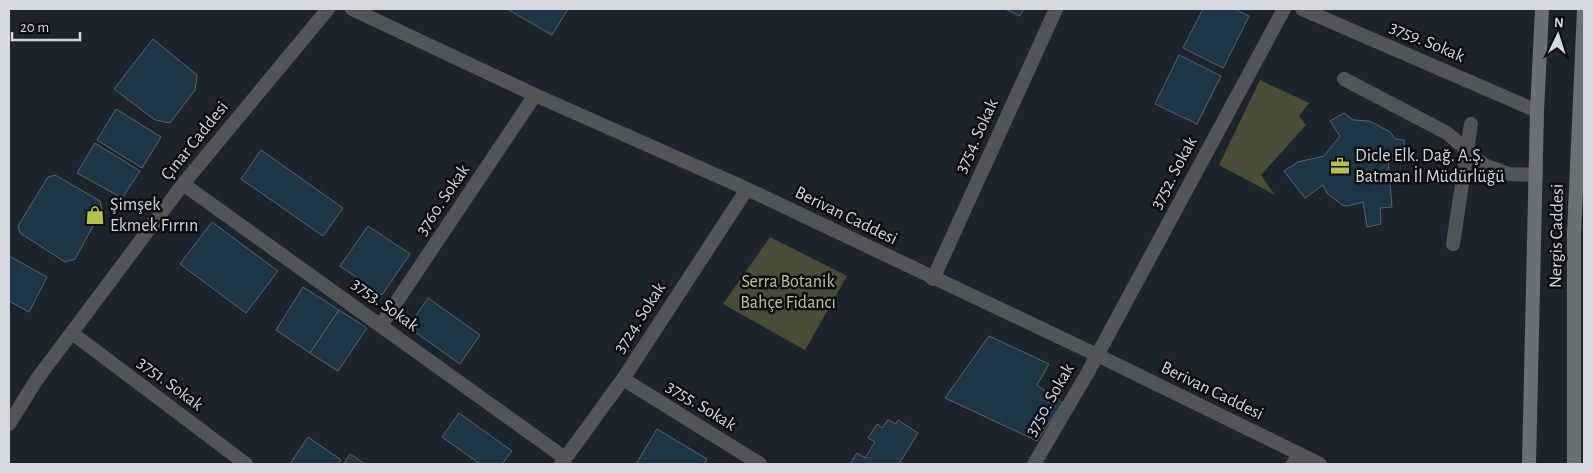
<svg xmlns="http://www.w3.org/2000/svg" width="1593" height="473" viewBox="0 0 1593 473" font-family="'Alegreya Sans',sans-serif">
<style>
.green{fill:#4a4d35}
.building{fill:#1c3645;stroke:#59646b}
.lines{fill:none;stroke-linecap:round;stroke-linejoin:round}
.service{stroke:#505558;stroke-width:14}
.minor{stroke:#505558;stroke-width:14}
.tertiary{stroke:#505558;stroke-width:14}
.secondary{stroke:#697175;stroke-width:14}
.labels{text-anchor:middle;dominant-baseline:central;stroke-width:5;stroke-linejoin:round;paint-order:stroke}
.street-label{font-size:18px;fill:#d2d8dc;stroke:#090e10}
.poi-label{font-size:18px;fill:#d2d8dc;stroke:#090e10;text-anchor:start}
.park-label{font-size:18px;fill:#bfc590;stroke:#090e10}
</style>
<rect width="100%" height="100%" fill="#1c252b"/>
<!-- green -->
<g class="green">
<polygon points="1260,80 1309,103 1299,116 1306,125 1261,175 1275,195 1219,165"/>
<polygon points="770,237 847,276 805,350 723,304"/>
</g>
<!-- building -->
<g class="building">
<polygon points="507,9 568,9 552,35"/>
<polygon points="1005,9 1024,9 1020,16"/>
<polygon points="1203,9 1234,9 1249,16 1223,68 1183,48"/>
<polygon points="153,39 197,75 195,90 170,123 155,120 114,89"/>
<polygon points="1179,55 1221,76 1197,124 1155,104"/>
<polygon points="116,109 161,137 142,168 97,140"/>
<polygon points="1344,113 1353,120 1369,121 1379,126 1390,132 1395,139 1404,140 1405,156 1388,159 1392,207 1380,208 1381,224 1367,227 1363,202 1347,206 1342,205 1327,193 1323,185 1305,198 1284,171 1298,162 1324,156 1340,136 1330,121"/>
<polygon points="95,143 140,171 122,198 77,173"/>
<polygon points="261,150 343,208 323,236 241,179"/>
<polygon points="55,175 100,201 102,210 75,259 65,262 20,233 18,226 48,177"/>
<polygon points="212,222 278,271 246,313 180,264"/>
<polygon points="368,226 410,254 382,295 340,266"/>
<polygon points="9,256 47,277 29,312 9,301"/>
<polygon points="303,287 339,310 310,353 276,330"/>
<polygon points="428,298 480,335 460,364 408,327"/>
<polygon points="339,310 367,328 338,371 310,353"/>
<polygon points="989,336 1049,364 1037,385 1062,403 1037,441 945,398"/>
<polygon points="459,413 512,451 502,464 480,464 442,437"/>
<polygon points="888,420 896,424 898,420 918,433 899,464 850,464 857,453 865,458 875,442 868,438 877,424 882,428"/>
<polygon points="657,429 707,459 704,464 636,464"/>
<polygon points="308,437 341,460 338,464 290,464"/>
<polygon points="350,454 365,464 344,464"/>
</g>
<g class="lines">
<!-- service -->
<g class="service">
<polyline points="1344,79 1447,133 1484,165 1509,174 1536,175"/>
<polyline points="1453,244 1471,124"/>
</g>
<!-- minor -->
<g class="minor">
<polyline points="1302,9 1537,111"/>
<polyline points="183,184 565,458"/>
<polyline points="933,279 1056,9"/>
<polyline points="381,325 535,95"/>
<polyline points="72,333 246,464"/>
<polyline points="623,379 760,464"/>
<polyline points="561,464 623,379 747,189"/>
<polyline points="1034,464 1087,374 1284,9"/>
<polyline points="1293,464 1299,455"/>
</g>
<!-- tertiary -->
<g class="tertiary">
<polyline points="352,9 535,95 747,189 1097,355 1320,464"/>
<polyline points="9,424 37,379 183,184 328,9"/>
</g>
<!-- secondary -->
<g class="secondary">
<polyline points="1529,464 1537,111 1542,9"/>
<polyline points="1574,464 1574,234 1584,9"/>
</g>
</g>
<!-- icons -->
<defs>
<g id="office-bare" transform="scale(1.5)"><path d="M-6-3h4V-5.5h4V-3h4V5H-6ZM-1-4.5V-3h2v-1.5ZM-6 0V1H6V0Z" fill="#b7c148" stroke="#090e10" stroke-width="2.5" paint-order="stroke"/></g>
<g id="shop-bare" transform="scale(1.5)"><path d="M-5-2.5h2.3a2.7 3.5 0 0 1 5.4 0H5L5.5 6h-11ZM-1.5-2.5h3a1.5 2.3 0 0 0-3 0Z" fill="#b7c148" stroke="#090e10" stroke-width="2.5" paint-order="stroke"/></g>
</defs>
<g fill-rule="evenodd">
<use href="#office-bare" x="1340" y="166"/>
<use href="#shop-bare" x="95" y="215"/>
</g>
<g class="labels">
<!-- street labels -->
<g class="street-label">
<text transform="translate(1427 42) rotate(23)">3759. Sokak</text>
<text transform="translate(977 136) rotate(-65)">3754. Sokak</text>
<text transform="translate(195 141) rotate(-51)">Çınar Caddesi</text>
<text transform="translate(1174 173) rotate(-62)">3752. Sokak</text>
<text transform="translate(443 200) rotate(-56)">3760. Sokak</text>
<text transform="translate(846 216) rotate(26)">Berivan Caddesi</text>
<text transform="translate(1557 236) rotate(-89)">Nergis Caddesi</text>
<text transform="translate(385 305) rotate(36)">3753. Sokak</text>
<text transform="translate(640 318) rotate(-57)">3724. Sokak</text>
<text transform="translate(170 384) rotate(37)">3751. Sokak</text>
<text transform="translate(1212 391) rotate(26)">Berivan Caddesi</text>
<text transform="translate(1050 400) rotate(-60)">3750. Sokak</text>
<text transform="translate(701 406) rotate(32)">3755. Sokak</text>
</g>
<!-- poi labels -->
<g class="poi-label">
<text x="1355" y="156">Dicle Elk. Dağ. A.Ş.<tspan x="1355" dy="21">Batman İl Müdürlüğü</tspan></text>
<text x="110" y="205">Şimşek<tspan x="110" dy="21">Ekmek Fırrın</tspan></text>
</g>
<!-- park labels -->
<g class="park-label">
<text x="788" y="282">Serra Botanik<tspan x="788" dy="21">Bahçe Fidancı</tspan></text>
</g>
</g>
<!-- border -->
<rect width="1593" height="473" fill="none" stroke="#d2d8dc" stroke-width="20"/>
<!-- north arrow -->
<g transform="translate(1558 35) rotate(4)" stroke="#090e10" stroke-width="4" paint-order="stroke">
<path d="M0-4L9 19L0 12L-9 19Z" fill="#d2d8dc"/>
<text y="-8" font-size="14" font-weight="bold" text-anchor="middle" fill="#d2d8dc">N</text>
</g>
<!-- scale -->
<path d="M12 32v8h68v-8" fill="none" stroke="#d2d8dc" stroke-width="2.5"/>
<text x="20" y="32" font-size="15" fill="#d2d8dc" stroke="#090e10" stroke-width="4" paint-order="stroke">20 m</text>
</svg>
